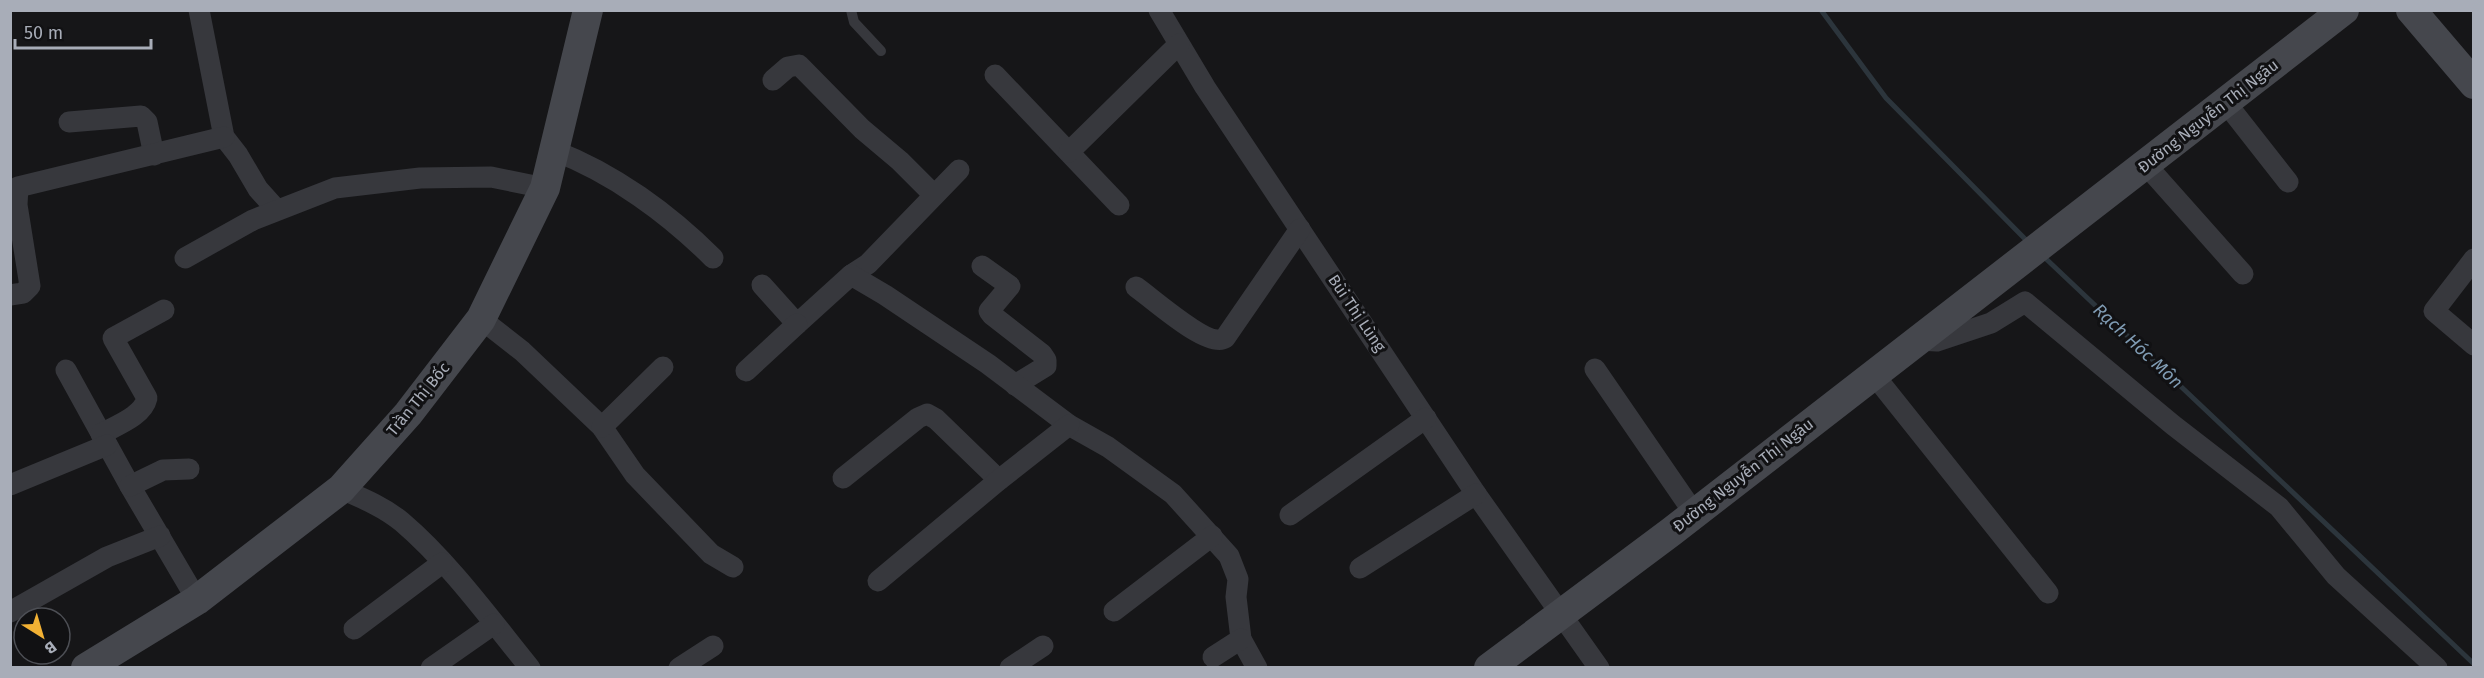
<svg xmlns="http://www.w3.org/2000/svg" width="2484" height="678" viewBox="0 0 2484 678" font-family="'Fira Sans',sans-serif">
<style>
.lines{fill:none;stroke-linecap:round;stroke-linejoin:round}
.stream{stroke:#2c353c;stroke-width:5}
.lane{stroke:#37383d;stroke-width:10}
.street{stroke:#37383d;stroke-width:21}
.secondary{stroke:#45474d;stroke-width:30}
.labels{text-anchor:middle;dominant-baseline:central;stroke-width:6;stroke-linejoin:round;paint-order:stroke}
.street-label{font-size:16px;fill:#a8adb8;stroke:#111113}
.water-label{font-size:18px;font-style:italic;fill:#7f9bb3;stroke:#111113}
</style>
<rect width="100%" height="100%" fill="#161618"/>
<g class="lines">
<!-- stream -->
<g class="stream">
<polyline points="1821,10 1886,98 2030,244"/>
<polyline points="2043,256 2474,664"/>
</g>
<!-- lane -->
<polyline class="lane" points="851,10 854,22 881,51"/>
<!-- street -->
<g class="street">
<polyline points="199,10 224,137 238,155 258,189 276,209"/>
<polyline points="1159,10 1205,87 1476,494 1599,668"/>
<polyline points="995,75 1119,205"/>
<polyline points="773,80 788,67 799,65 862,129 900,161 934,195"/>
<polyline points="2226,103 2288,182"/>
<polyline points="69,122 141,116 147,122 154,155"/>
<path d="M555,151C613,173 669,214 713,258"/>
<polyline points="1069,152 1179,44"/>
<polyline points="2146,165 2243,274"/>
<polyline points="185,258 253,220 335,188 420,178 491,177 545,188"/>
<polyline points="2474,259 2434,311 2474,345"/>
<polyline points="982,266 1010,286 989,311 992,315 1042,354 1046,360 1046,366 1015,385"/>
<polyline points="851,275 868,264 959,170"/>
<polyline points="762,285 797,324 851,275 885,295 988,364 1069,425 1108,447 1173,494 1229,556 1238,579 1236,597 1241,639 1257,668"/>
<path d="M1136,287C1152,298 1208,349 1225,338L1300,229"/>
<polyline points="10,295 23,293 30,286 17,205 18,187 224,137"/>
<polyline points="481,319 522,351 602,427 635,475 711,554 733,567"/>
<polyline points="1917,340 1937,341 1991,323 2025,302 2173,425 2279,507 2336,576 2437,668"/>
<polyline points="1595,369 1694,513"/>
<polyline points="66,370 130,486 197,600"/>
<polyline points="746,371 797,324"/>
<polyline points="1874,375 2048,593"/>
<polyline points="602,427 663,367"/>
<path d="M101,434C117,425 143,416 147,398L113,338L164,310"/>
<polyline points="843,478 918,418 927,414 936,419 999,480"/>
<polyline points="10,485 107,445"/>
<polyline points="130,486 163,470 189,469"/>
<path d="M341,489C362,498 384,507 402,522C449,562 491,620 530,668"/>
<polyline points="1290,515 1426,418"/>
<polyline points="1360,568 1476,494"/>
<polyline points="878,581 999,480 1069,425"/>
<polyline points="1114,611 1212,536"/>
<polyline points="10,612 107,557 160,536"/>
<polyline points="354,629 442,563"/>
<polyline points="1213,657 1241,639"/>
<polyline points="431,668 494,624"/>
<polyline points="679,668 713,646"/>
<polyline points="1010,668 1043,646"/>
</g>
<!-- secondary -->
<g class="secondary">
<polyline points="2411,10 2474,84"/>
<polyline points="86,668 197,600 341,489 408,414 481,319 545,188 588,10"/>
<polyline points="1489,668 1671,532 2344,10"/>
</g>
</g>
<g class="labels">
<!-- street labels -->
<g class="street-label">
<text transform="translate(2208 116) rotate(-38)">Đường Nguyễn Thị Ngâu</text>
<text transform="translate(1357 313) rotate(56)">Bùi Thị Lùng</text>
<text transform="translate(418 399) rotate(-51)">Trần Thị Bốc</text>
<text transform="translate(1743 475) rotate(-38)">Đường Nguyễn Thị Ngâu</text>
</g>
<!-- water labels -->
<g class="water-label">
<text transform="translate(2138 346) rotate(43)">Rạch Hóc Môn</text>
</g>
</g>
<!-- border -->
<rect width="2484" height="678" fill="none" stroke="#a8adb8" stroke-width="24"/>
<!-- north arrow -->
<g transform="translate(42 636) rotate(143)"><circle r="28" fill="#111113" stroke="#4d4f55" stroke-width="1.5"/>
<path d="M0-4.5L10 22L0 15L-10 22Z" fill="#f2b134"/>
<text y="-9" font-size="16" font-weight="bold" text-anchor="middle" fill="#a8adb8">B</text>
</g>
<!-- scale -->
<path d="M15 39v9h136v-9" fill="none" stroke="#a8adb8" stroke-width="3"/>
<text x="24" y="39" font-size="18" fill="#a8adb8" stroke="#111113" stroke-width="4.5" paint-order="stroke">50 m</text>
</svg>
